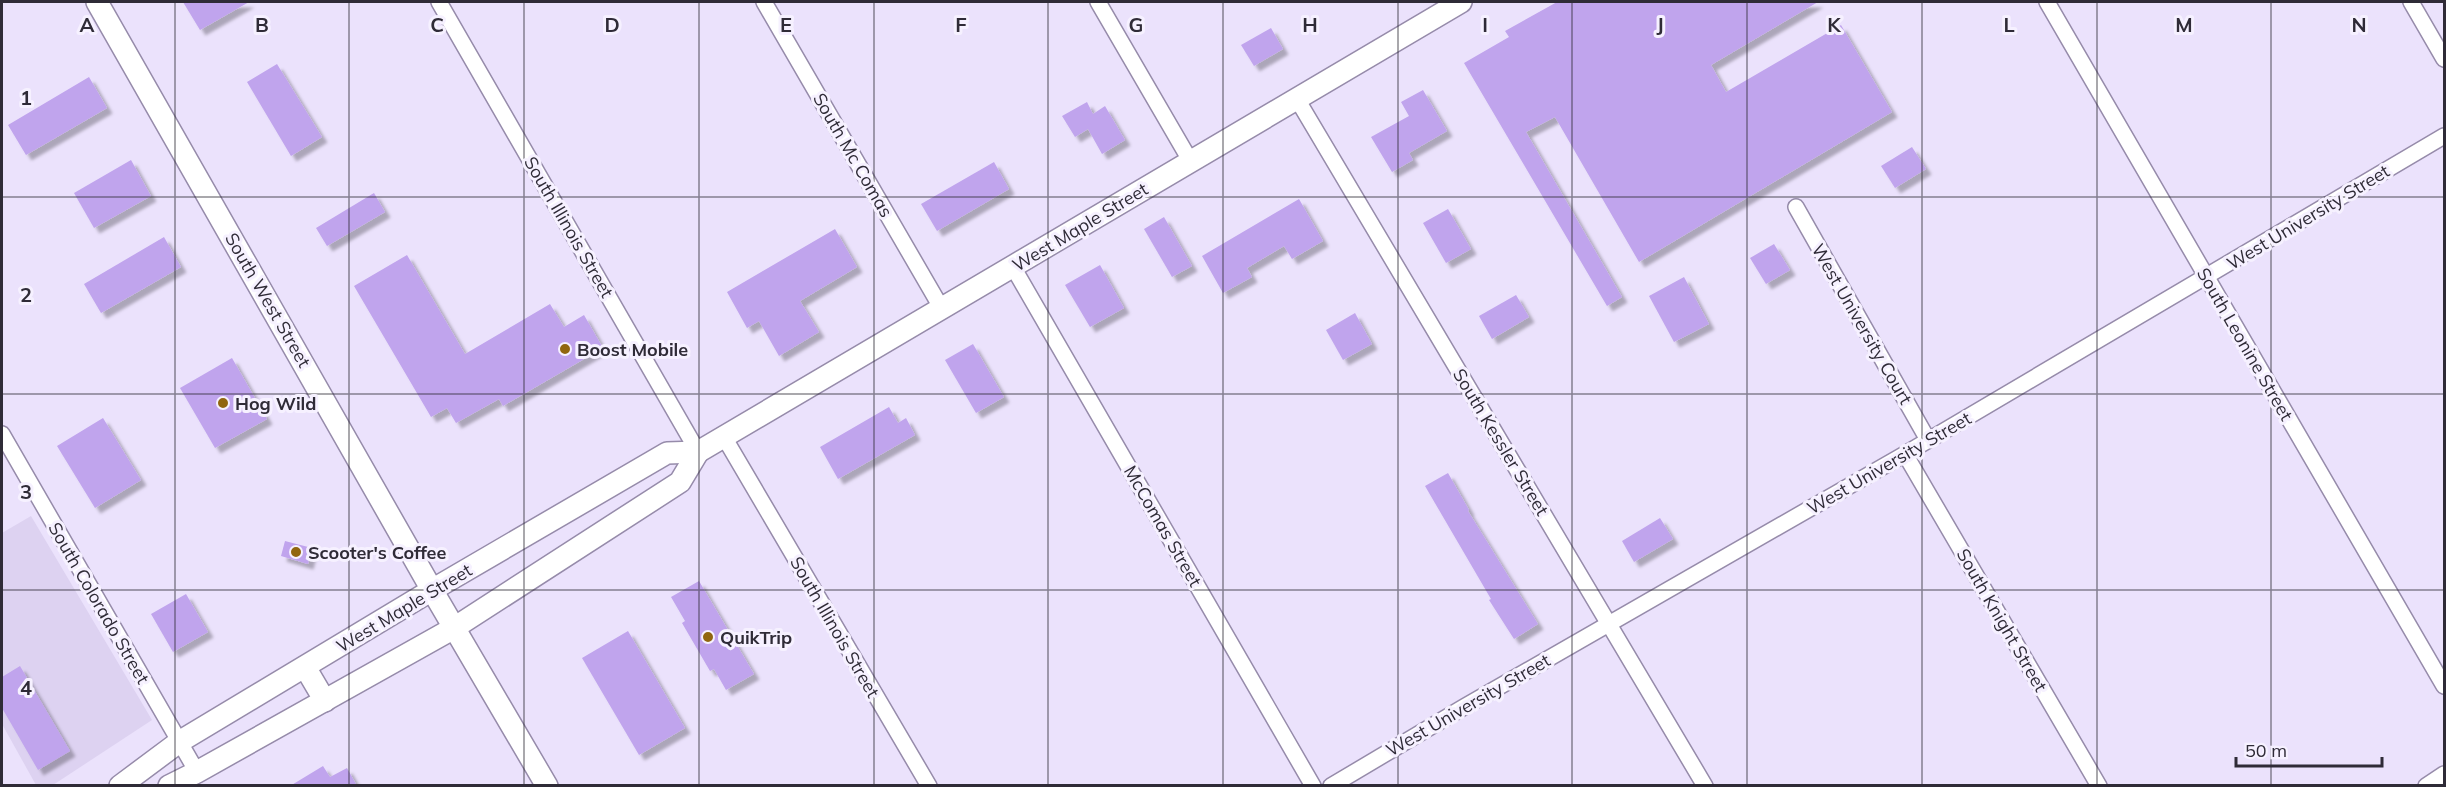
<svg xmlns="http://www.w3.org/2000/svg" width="2446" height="787" viewBox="0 0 2446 787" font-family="Mulish,sans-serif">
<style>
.built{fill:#ddd2f1}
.building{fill:#c0a4ed;filter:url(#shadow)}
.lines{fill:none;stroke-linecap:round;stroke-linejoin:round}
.street-casing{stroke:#968baa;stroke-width:18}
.secondary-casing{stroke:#968baa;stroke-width:24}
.street{stroke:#fff;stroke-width:15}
.secondary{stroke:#fff;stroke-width:21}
.grid{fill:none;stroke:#2f2b37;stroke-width:1.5;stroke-opacity:0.55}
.poi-dot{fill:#91660f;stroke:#f6f1ff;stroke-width:2}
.labels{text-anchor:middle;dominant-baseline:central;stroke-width:6;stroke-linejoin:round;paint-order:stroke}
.street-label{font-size:18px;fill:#2f2b37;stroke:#f6f1ff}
.poi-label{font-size:18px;font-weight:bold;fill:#2f2b37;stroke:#f6f1ff;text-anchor:start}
.grid-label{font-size:20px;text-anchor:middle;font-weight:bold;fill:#2f2b37;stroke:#f6f1ff;stroke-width:6;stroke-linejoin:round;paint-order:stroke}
</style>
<defs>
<filter id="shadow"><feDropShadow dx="5.5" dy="5.5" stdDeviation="1.5" flood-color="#0004"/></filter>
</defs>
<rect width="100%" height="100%" fill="#ebe2fc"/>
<!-- built -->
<polygon class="built" points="31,516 152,720 53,785 36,785 2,724 2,533"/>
<!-- building -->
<g class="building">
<polygon points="183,2 249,2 200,30"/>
<polygon points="1557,2 1818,2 1711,65 1726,92 1841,25 1892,112 1639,262 1555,117 1526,132 1622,297 1607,306 1464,63 1509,37 1505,31"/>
<polygon points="1271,28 1283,49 1254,66 1241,45"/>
<polygon points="277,64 322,137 291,156 247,82"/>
<polygon points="89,77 107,108 26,155 8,125"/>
<polygon points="1423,90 1447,131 1409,153 1413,160 1392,172 1371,137 1409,116 1401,102"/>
<polygon points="1087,102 1093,114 1105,106 1125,140 1102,154 1088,129 1075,137 1062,116"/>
<polygon points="1912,147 1926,169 1895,188 1881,166"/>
<polygon points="131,160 151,196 94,228 74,193"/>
<polygon points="994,162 1009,189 937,231 921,204"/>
<polygon points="374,193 385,212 327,246 316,228"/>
<polygon points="1299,199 1323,241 1292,259 1284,246 1247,268 1252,277 1223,293 1202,256"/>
<polygon points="1448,209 1471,249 1446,263 1423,223"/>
<polygon points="1164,217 1192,266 1172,277 1144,229"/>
<polygon points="835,229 857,267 800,301 819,332 779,356 759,321 747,328 727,292"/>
<polygon points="164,237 181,267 101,313 84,284"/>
<polygon points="1774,244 1790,270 1766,284 1750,258"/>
<polygon points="407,255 465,354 550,304 564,327 584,315 603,348 503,406 499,399 456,423 447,408 431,417 354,286"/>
<polygon points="1100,265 1124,308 1090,327 1065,285"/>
<polygon points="1684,277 1709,324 1674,342 1649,296"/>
<polygon points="1516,295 1529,317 1492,339 1479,316"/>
<polygon points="1355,313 1372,344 1343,360 1326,330"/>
<polygon points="973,344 1004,397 976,413 945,360"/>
<polygon points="232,358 267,419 215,448 180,388"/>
<polygon points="889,407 898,423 906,418 915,435 838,479 820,447"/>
<polygon points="103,418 141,480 95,508 57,446"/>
<polygon points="1448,473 1469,510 1468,511 1538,624 1514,639 1489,600 1491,599 1425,486"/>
<polygon points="1660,518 1673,539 1634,562 1622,541"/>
<polygon points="285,541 312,548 308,564 281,556"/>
<polygon points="699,581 754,674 726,690 714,669 710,671 682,623 685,621 671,597"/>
<polygon points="186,594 208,632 173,652 151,614"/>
<polygon points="628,631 685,728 639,755 582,658"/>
<polygon points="20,666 70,751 38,770 2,708 2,677"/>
<polygon points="323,766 330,777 347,768 357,786 290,786"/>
</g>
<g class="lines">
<!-- street casing -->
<g class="street-casing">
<g id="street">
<polyline points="439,2 698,452"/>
<polyline points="764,2 942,309"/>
<polyline points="1098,2 1191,162"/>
<polyline points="2047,2 2444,686"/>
<polyline points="2411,2 2444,59"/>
<polyline points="1297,99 1705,786"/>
<polyline points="1796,207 1928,440"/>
<polyline points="1013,267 1313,786"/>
<polyline points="2,434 197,772"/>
<polyline points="724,437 929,786"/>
<polyline points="1905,454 2099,786"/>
<polyline points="1331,786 1464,707 1905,454 2444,136"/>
<polyline points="2426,786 2444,774"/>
</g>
</g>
<!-- secondary casing -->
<g class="secondary-casing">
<g id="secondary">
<polyline points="97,2 432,590 547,786"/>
<polyline points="305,667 325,701"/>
<polyline points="120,786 179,742 432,590 667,453 698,452 1461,2"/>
<polyline points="169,786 197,772 454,628 680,482 698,452"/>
</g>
</g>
<!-- street -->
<use href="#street" class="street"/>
<!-- secondary -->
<use href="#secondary" class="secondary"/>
</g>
<!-- grid -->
<path class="grid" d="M175,2V786M349,2V786M524,2V786M699,2V786M874,2V786M1048,2V786M1223,2V786M1398,2V786M1572,2V786M1747,2V786M1922,2V786M2097,2V786M2271,2V786M2,197H2444M2,394H2444M2,590H2444"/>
<!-- markers -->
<g class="poi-dot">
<circle cx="565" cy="349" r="6"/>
<circle cx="223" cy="403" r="6"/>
<circle cx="296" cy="552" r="6"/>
<circle cx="708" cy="637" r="6"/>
</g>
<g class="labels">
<!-- street labels -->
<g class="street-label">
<text transform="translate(853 155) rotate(60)">South Mc Comas</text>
<text transform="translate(2308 217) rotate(-31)">West University Street</text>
<text transform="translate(569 227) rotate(60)">South Illinois Street</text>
<text transform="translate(1080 227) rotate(-31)">West Maple Street</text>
<text transform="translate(268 300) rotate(60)">South West Street</text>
<text transform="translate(1862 324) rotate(60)">West University Court</text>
<text transform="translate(2245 344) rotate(60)">South Leonine Street</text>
<text transform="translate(1501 442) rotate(59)">South Kessler Street</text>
<text transform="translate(1889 463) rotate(-30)">West University Street</text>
<text transform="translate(1163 526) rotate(60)">McComas Street</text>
<text transform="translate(99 603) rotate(60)">South Colorado Street</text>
<text transform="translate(404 608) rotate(-31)">West Maple Street</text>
<text transform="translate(2002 620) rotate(60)">South Knight Street</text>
<text transform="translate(835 627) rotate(60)">South Illinois Street</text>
<text transform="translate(1468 705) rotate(-30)">West University Street</text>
</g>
<!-- poi labels -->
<g class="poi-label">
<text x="577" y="349">Boost Mobile</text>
<text x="235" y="403">Hog Wild</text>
<text x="308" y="552">Scooter's Coffee</text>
<text x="720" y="637">QuikTrip</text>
</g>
</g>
<g class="grid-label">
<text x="87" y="32">A</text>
<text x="262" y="32">B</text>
<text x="437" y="32">C</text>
<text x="612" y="32">D</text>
<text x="786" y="32">E</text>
<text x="961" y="32">F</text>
<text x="1136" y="32">G</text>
<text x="1310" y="32">H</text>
<text x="1485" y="32">I</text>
<text x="1660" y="32">J</text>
<text x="1834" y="32">K</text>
<text x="2009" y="32">L</text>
<text x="2184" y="32">M</text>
<text x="2359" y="32">N</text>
<text x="26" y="105">1</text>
<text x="26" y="302">2</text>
<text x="26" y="499">3</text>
<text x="26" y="695">4</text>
</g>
<!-- border -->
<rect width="2446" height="787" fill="none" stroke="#2f2b37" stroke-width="6"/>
<!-- scale -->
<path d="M2236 757v9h146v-9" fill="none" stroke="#2f2b37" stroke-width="3"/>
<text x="2245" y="757" font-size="18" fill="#2f2b37" stroke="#f6f1ff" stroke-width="4.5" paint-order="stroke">50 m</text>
</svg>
